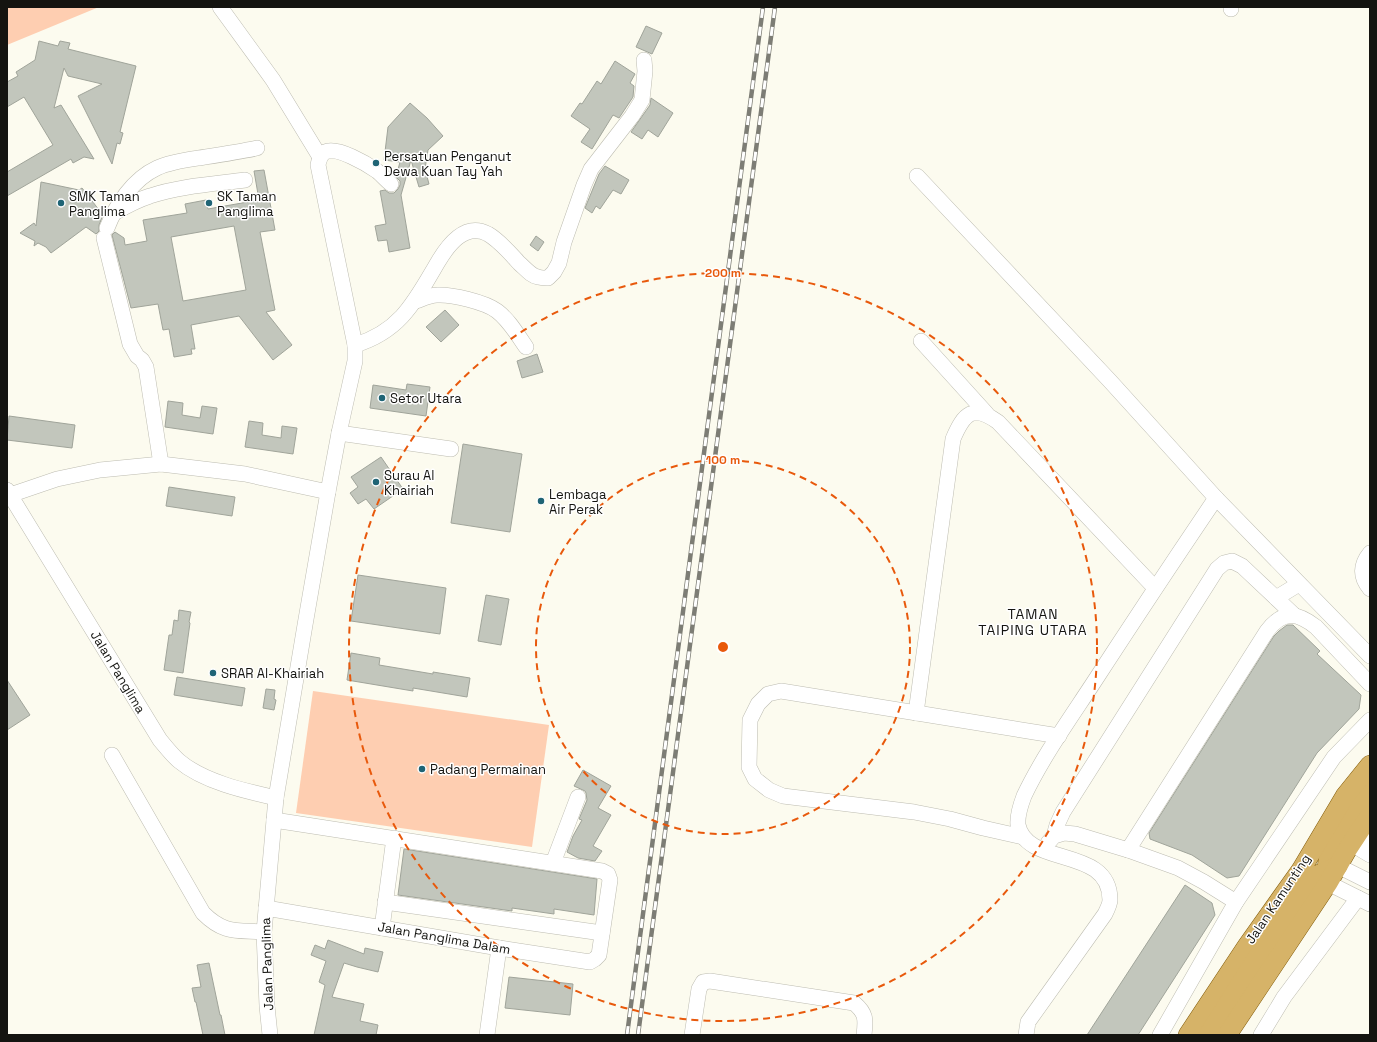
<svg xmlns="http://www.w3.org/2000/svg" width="1377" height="1042" viewBox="0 0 1377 1042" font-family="'Space Grotesk',sans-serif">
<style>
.green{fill:#feceb1}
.building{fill:#c2c6bc;stroke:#a0a49a;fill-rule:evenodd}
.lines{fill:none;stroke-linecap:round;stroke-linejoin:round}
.minor-casing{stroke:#bdbcb1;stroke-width:16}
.major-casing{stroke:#815a08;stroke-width:20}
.minor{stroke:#fff;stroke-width:15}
.major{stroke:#d6b368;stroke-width:19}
.rail-casing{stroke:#7d7d75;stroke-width:4.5}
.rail{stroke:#fff;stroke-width:3;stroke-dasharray:9;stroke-linecap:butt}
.ring{fill:none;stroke:#e8590c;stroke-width:2;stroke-dasharray:7 5}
.poi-dot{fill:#1f6475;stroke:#fff;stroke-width:1.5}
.labels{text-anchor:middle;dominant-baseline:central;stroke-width:3;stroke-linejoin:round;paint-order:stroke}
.poi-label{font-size:13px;fill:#141410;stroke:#fff;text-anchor:start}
.street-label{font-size:13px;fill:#141410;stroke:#fff}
.neighbourhood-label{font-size:14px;letter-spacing:1px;fill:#141410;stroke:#fff}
.centre{fill:#e8590c;stroke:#fff;stroke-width:2}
.ring-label{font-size:12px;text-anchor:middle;font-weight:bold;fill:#e8590c;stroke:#fff;stroke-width:3;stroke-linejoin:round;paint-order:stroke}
</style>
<rect width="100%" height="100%" fill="#fcfbef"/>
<!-- green -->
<g class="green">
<polygon points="7,7 99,7 7,45"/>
<polygon points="313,691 549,725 532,847 296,813"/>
</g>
<!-- building -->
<g class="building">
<polygon points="646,26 662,33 652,54 636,47"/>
<polygon points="39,41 58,46 60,41 70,43 68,49 136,66 120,132 123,133 120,144 117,143 112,164 78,96 102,84 68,76 64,68 54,108 61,105 94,159 84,157 73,163 71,159 7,196 7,172 53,145 24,97 7,107 7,82 18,76 16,72 35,60"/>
<polygon points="615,61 635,74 630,83 634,86 633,97 619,118 613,115 592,149 581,142 590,129 571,116 580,103 582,104 597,81 601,84"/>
<polygon points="651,98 673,113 658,137 648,130 642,139 631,132 650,105"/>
<polygon points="410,103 427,118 443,136 428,150 425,169 429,184 419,187 411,160 401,195 410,248 389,252 387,240 378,241 375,226 386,224 380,191 385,190 389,193 394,193 398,189 400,185 400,181 396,177 400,162 384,160 388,127"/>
<polygon points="605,166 629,180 621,194 613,190 600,209 596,206 592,213 585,208 599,174"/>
<path d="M264,170L275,230L260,232L275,310L266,312L292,345L273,360L239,316L191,325L195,349H191L192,354L174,357L169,329L163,330L158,304L131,308L112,235L115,232L124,238L125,245L147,241L143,220L187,213L185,204L206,200L208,209L259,200L254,171ZM234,226L246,290L183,301L171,237Z"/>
<polygon points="41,182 79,190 82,188 103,215 99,225 99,231 96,234 86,227 51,253 46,247 38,243 34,246 35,241 20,233 34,223 36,226"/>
<polygon points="536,236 544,242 538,251 530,245"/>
<polygon points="445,310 459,325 441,342 426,327"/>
<polygon points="537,354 543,372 522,378 517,361"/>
<polygon points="407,384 430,387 426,416 370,408 373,385 406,390"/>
<polygon points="168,401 183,403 182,415 200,418 202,406 217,408 213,434 165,427"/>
<polygon points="9,416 75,425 72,448 7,440"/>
<polygon points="249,421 263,423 262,435 281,438 282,426 297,428 293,454 245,447"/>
<polygon points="463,444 522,454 510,532 451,523"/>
<polygon points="381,457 403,489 374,509 366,499 358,504 350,493 358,487 351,477"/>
<polygon points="169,487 235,497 232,516 166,506"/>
<polygon points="358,575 446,588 440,634 351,621"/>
<polygon points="486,595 509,599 501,645 478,641"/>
<polygon points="179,610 191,612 189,622 190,623 183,673 164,670 169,635 172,635 174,620 178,621"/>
<polygon points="1287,625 1293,625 1320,651 1317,654 1361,695 1359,709 1317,753 1239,876 1227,878 1192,855 1150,839 1149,833 1274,636 1279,631"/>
<polygon points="351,653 380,658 379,665 433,674 433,672 470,678 467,697 413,688 413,691 347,680"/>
<polygon points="177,677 245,688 242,706 174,695"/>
<polygon points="7,680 30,715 7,730"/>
<polygon points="266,689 275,690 274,699 276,700 274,710 263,708"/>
<polygon points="583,770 611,786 598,808 611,815 593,846 602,851 595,861 578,858 567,852 573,836 582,820 579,819 587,800 586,793 585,791 574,786"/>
<polygon points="404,849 597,879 594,915 554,909 554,914 512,908 512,911 398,895"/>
<polygon points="1185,885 1212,903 1215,915 1138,1035 1087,1035"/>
<polygon points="328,940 364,954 365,948 383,952 378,972 357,967 344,963 332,997 364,1004 360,1021 378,1025 376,1035 314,1035 325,985 319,982 326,961 311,955 315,945 325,949"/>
<polygon points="209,963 220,1015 221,1015 225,1035 203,1035 196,1002 195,1002 192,988 201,987 197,965"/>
<polygon points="509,977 573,984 570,1015 505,1008"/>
</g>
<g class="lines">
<!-- minor casing -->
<g class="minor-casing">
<g id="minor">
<polyline points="220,7 273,80 320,157"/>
<polyline points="1231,9 1231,7"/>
<polyline points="917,176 1110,381 1216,498 1370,656"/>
<path d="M114,213C126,206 137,200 150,196C180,186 214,184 245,180"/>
<path d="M107,228C116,205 133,179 157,168C170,162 185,160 199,158C218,155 238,152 257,148"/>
<polyline points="104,238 130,344 137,356 142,360 146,367 161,464"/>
<path d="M416,301C422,299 430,295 437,295C451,294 485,302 497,311C509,320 517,334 526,347"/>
<polyline points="921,341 987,414"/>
<path d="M355,345C401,331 415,301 438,262C448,245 465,222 488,234C500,241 510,253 519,263C525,268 531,276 538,277C541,278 545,278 548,278L554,272L559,263L564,242L584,185L591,169L632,116L642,100L645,71L644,60"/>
<polyline points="339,433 451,449"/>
<path d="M7,490L160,740C166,747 172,755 179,761C204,782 245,791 276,798"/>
<polyline points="10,495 57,479 100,470 161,464 245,474 328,492"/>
<path d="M1370,553C1360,565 1360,577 1370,589"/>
<polyline points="1276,598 1299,584"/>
<path d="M916,713L953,439C964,413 973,404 998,422L1155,588"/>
<path d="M112,755L203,913C224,934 236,930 264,932"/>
<polyline points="1054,836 1057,825 1063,812 1217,569 1224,563 1232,561 1242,566 1294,615"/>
<polyline points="1023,837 983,828 950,819 914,812 783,796 769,790 755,779 749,767 750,720 758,704 768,694 781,691 1059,736"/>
<polyline points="1370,838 1360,849 1370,855"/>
<polyline points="1048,843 1054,836 1064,833 1075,834 1128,850 1178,868 1204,882 1236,902"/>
<path d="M1128,850L1267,631C1283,610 1297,612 1316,627L1370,684"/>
<polyline points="553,863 578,797"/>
<polyline points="1338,866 1370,882"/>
<polyline points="1328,883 1370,904"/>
<polyline points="385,902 602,933"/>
<polyline points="266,908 499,948 590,962 595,959 599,955 610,880 608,874 602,871 274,820"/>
<polyline points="382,928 394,838"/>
<path d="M270,1035L267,1006L264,932L276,798L305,625L328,492L339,433L355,361V345L318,165C319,160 320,155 325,152C337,146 367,164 377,171C382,175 386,180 391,184"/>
<polyline points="487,1035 499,948"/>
<path d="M692,1035L699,989L703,982L710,981L854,1003C866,1013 866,1019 864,1035"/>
<path d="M1026,1035L1028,1022L1105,914C1107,910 1110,904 1110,900C1110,845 1027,868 1018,825C1017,816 1021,804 1024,796C1042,758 1069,720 1092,685C1133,622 1174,560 1216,498"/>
<polyline points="1160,1035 1236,902 1334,757 1370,720"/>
<polyline points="1261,1035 1284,997 1358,898"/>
</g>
</g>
<!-- major casing -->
<g class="major-casing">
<g id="major">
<path d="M1327,872C1326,845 1354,811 1370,790"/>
<polyline points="1188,1035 1247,946 1301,870 1345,796 1370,765"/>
<polyline points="1208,1035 1267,942 1315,876 1338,866"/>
<polyline points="1227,1035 1328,883 1347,850 1370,815"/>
</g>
</g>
<!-- minor -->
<use href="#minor" class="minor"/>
<!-- major -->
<use href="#major" class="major"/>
<!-- rail casing -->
<g class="rail-casing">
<g id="rail">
<polyline points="627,1035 763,7"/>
<polyline points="638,1035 775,7"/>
</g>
</g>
<!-- rail -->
<use href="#rail" class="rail"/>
</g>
<!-- distance rings -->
<g class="ring">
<circle cx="723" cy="647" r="187"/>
<circle cx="723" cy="647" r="374"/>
</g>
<!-- markers -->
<g class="poi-dot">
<circle cx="376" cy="163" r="4"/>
<circle cx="61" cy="203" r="4"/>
<circle cx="209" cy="203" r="4"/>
<circle cx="382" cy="398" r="4"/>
<circle cx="376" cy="482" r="4"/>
<circle cx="541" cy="501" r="4"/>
<circle cx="213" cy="673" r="4"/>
<circle cx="422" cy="769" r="4"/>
</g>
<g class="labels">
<!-- poi labels -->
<g class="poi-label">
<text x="384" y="156">Persatuan Penganut<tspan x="384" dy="15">Dewa Kuan Tay Yah</tspan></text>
<text x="69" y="196">SMK Taman<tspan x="69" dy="15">Panglima</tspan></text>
<text x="217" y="196">SK Taman<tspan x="217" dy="15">Panglima</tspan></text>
<text x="390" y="398">Setor Utara</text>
<text x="384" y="475">Surau Al<tspan x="384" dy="15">Khairiah</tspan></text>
<text x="549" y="494">Lembaga<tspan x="549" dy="15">Air Perak</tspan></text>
<text x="221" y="673">SRAR Al-Khairiah</text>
<text x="430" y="769">Padang Permainan</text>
</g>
<!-- street labels -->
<g class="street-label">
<text transform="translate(118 672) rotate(59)">Jalan Panglima</text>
<text transform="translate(1278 899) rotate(-56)">Jalan Kamunting</text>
<text transform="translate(444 938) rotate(10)">Jalan Panglima Dalam</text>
<text transform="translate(267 964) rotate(-92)">Jalan Panglima</text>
</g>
<!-- neighbourhood labels -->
<g class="neighbourhood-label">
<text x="1033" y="614">TAMAN<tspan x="1033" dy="16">TAIPING UTARA</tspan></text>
</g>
</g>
<circle cx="723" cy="647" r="6" class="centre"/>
<g class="ring-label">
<text x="723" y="277">200 m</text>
<text x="723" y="464">100 m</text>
</g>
<!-- border -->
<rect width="1377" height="1042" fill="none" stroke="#141410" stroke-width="16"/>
</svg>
